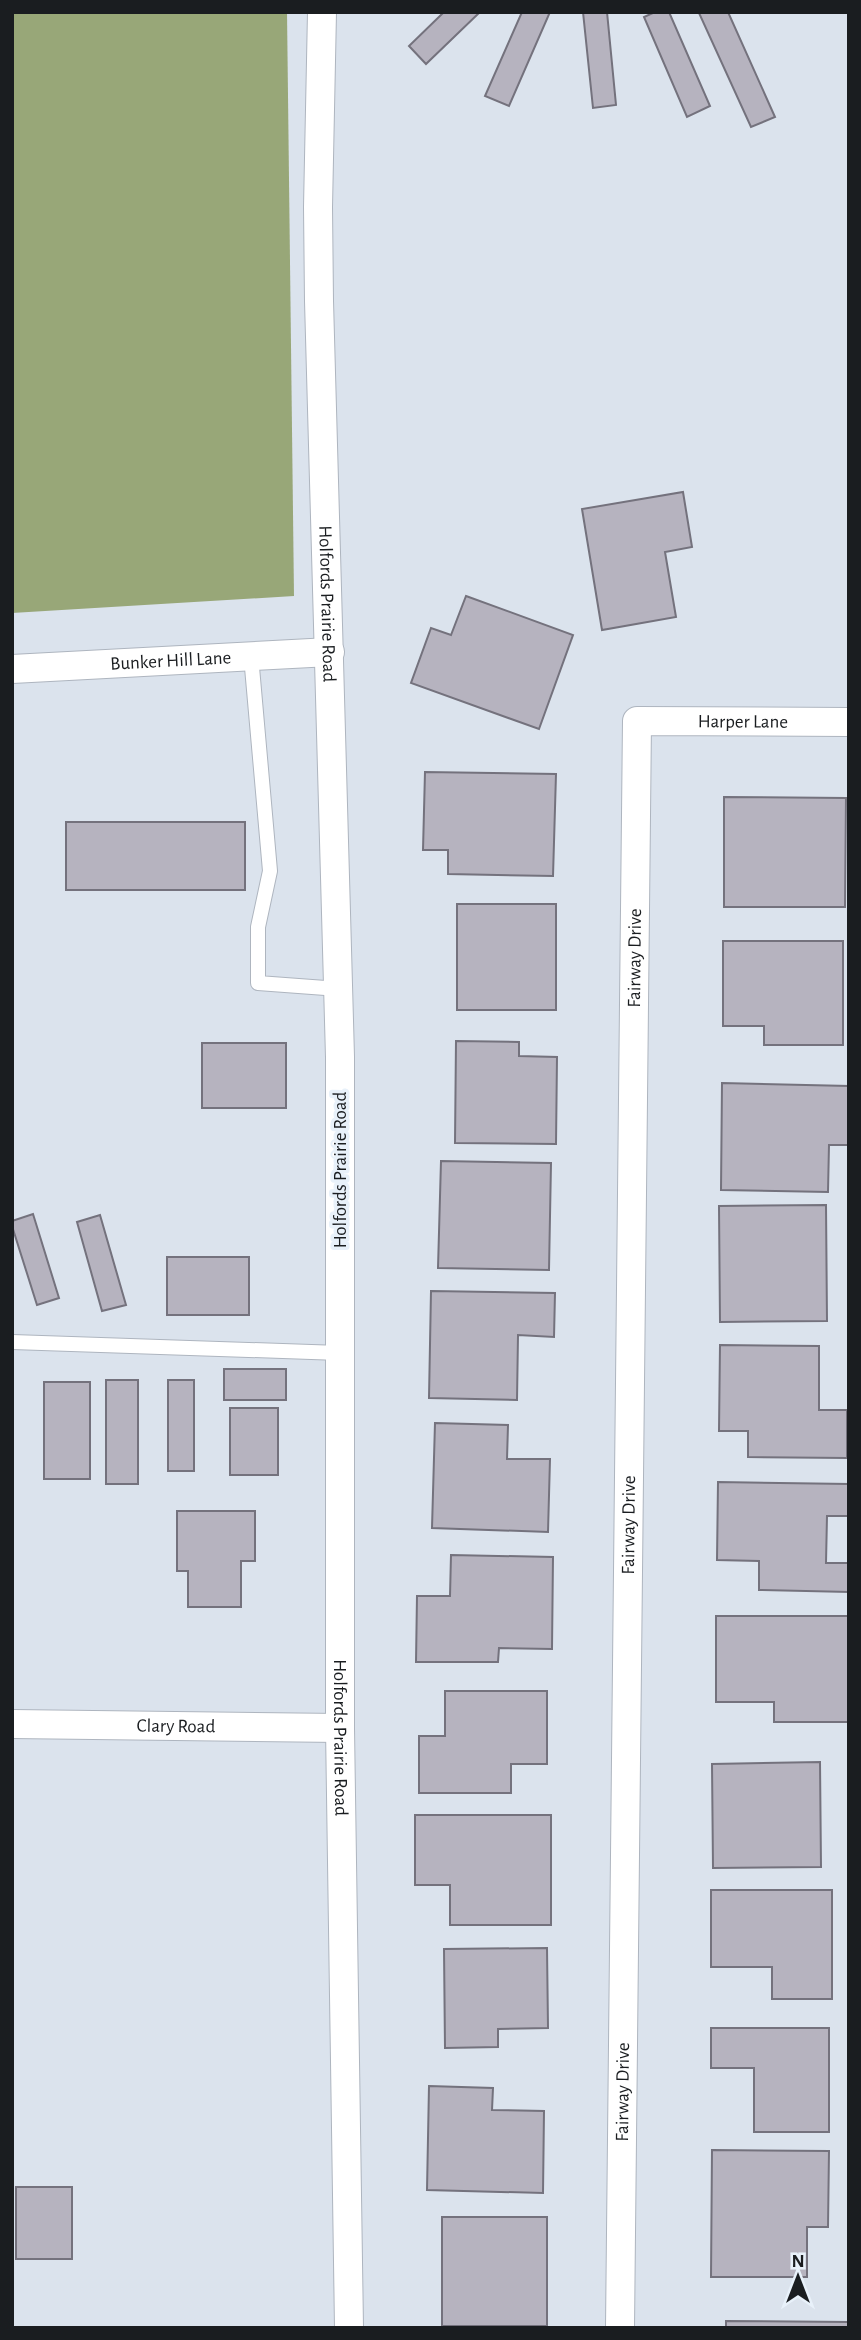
<svg xmlns="http://www.w3.org/2000/svg" width="861" height="2340" viewBox="0 0 861 2340" font-family="'Alegreya Sans',sans-serif">
<style>
.forest{fill:#98a778}
.building{fill:#b6b3bf;stroke:#74727d;stroke-width:2}
.lines{fill:none;stroke-linecap:round;stroke-linejoin:round}
.service-casing{stroke:#aeb5bf;stroke-width:16}
.minor-casing{stroke:#aeb5bf;stroke-width:30}
.service{stroke:#fff;stroke-width:14}
.minor{stroke:#fff;stroke-width:28}
.labels{text-anchor:middle;dominant-baseline:central;stroke-width:7;stroke-linejoin:round;paint-order:stroke}
.street-label{font-size:19px;fill:#1a1d20;stroke:#e8f1fa}
</style>
<rect width="100%" height="100%" fill="#dbe3ed"/>
<!-- forest -->
<polygon class="forest" points="12,12 287,12 294,596 12,613"/>
<!-- building -->
<g class="building">
<polygon points="444,12 480,12 426,64 409,46"/>
<polygon points="522,12 550,12 509,106 485,96"/>
<polygon points="583,12 607,12 616,105 593,108"/>
<polygon points="655,12 669,12 710,106 687,117 644,17"/>
<polygon points="701,12 728,12 775,117 751,127 699,13"/>
<polygon points="683,492 692,547 665,552 676,617 602,630 582,509"/>
<polygon points="466,596 573,635 539,729 411,683 431,628 451,635"/>
<polygon points="425,772 556,774 553,876 448,874 448,850 423,850"/>
<polygon points="724,797 846,798 845,907 724,907"/>
<rect x="66" y="822" width="179" height="68"/>
<rect x="457" y="904" width="99" height="106"/>
<polygon points="723,941 843,941 843,1045 764,1045 764,1026 723,1026"/>
<polygon points="456,1041 519,1042 519,1056 557,1057 556,1144 455,1143"/>
<rect x="202" y="1043" width="84" height="65"/>
<polygon points="722,1083 849,1086 849,1145 829,1145 828,1192 721,1190"/>
<polygon points="441,1161 551,1163 549,1270 438,1268"/>
<polygon points="826,1205 827,1321 720,1322 719,1206"/>
<polygon points="33,1214 59,1298 37,1305 12,1226 12,1221"/>
<polygon points="100,1215 126,1305 102,1311 77,1222"/>
<rect x="167" y="1257" width="82" height="58"/>
<polygon points="431,1291 555,1293 554,1337 518,1335 517,1400 429,1398"/>
<polygon points="720,1345 819,1346 819,1410 847,1410 847,1458 748,1457 748,1431 719,1431"/>
<rect x="224" y="1369" width="62" height="31"/>
<rect x="106" y="1380" width="32" height="104"/>
<rect x="168" y="1380" width="26" height="91"/>
<rect x="44" y="1382" width="46" height="97"/>
<rect x="230" y="1408" width="48" height="67"/>
<polygon points="435,1423 508,1425 507,1459 550,1459 548,1532 432,1528"/>
<polygon points="718,1482 849,1484 848,1516 827,1516 826,1563 849,1563 849,1592 759,1590 759,1561 717,1560"/>
<polygon points="177,1511 255,1511 255,1561 241,1561 241,1607 188,1607 188,1571 177,1571"/>
<polygon points="451,1555 553,1557 552,1649 499,1648 498,1662 416,1662 417,1596 450,1596"/>
<polygon points="716,1616 849,1616 849,1722 774,1722 774,1702 716,1702"/>
<polygon points="445,1691 547,1691 547,1764 511,1764 511,1793 419,1793 419,1736 445,1736"/>
<polygon points="820,1762 821,1867 713,1868 712,1764"/>
<polygon points="415,1815 551,1815 551,1925 450,1925 450,1885 415,1885"/>
<polygon points="711,1890 832,1890 832,1999 772,1999 772,1967 711,1967"/>
<polygon points="547,1948 548,2028 498,2029 498,2047 445,2048 444,1949"/>
<polygon points="711,2028 829,2028 829,2132 754,2132 754,2068 711,2068"/>
<polygon points="429,2086 493,2088 492,2110 544,2111 543,2193 427,2190"/>
<polygon points="712,2150 829,2151 828,2227 807,2227 807,2277 711,2277"/>
<rect x="16" y="2187" width="56" height="72"/>
<rect x="442" y="2217" width="105" height="109"/>
<polygon points="726,2321 849,2322 849,2328 726,2328"/>
</g>
<g class="lines">
<!-- service casing -->
<g class="service-casing">
<g id="service">
<polyline points="251,656 270,871 258,927 258,983 339,989"/>
<polyline points="12,1342 340,1353"/>
</g>
</g>
<!-- minor casing -->
<g class="minor-casing">
<g id="minor">
<path id="s1" d="M322,12L318,207L319,301L340,1057V1728L349,2328"/>
<path id="s2" d="M12,669L330,652"/>
<path id="s3" d="M12,1724L340,1728"/>
<path id="s4" d="M620,2328L637,721L849,722"/>
</g>
</g>
<!-- service -->
<use href="#service" class="service"/>
<!-- minor -->
<use href="#minor" class="minor"/>
</g>
<g class="labels">
<!-- street labels -->
<g class="street-label">
<text stroke="none"><textPath href="#s1" startOffset="592">Holfords Prairie Road</textPath></text>
<text stroke="none"><textPath href="#s2" startOffset="159">Bunker Hill Lane</textPath></text>
<text stroke="none"><textPath href="#s4" startOffset="1713">Harper Lane</textPath></text>
<text stroke="none"><textPath href="#s4" startOffset="1370">Fairway Drive</textPath></text>
<text transform="translate(340 1170) rotate(-90)">Holfords Prairie Road</text>
<text stroke="none"><textPath href="#s4" startOffset="803">Fairway Drive</textPath></text>
<text stroke="none"><textPath href="#s3" startOffset="164">Clary Road</textPath></text>
<text stroke="none"><textPath href="#s1" startOffset="1726">Holfords Prairie Road</textPath></text>
<text stroke="none"><textPath href="#s4" startOffset="236">Fairway Drive</textPath></text>
</g>
</g>
<!-- border -->
<rect width="861" height="2340" fill="none" stroke="#1a1d20" stroke-width="28"/>
<!-- north arrow -->
<g transform="translate(798 2277)" stroke="#e8f1fa" stroke-width="5" paint-order="stroke">
<path d="M0-5L12 26L0 18L-12 26Z" fill="#1a1d20"/>
<text y="-10" font-size="19" font-weight="bold" text-anchor="middle" fill="#1a1d20">N</text>
</g>
</svg>
